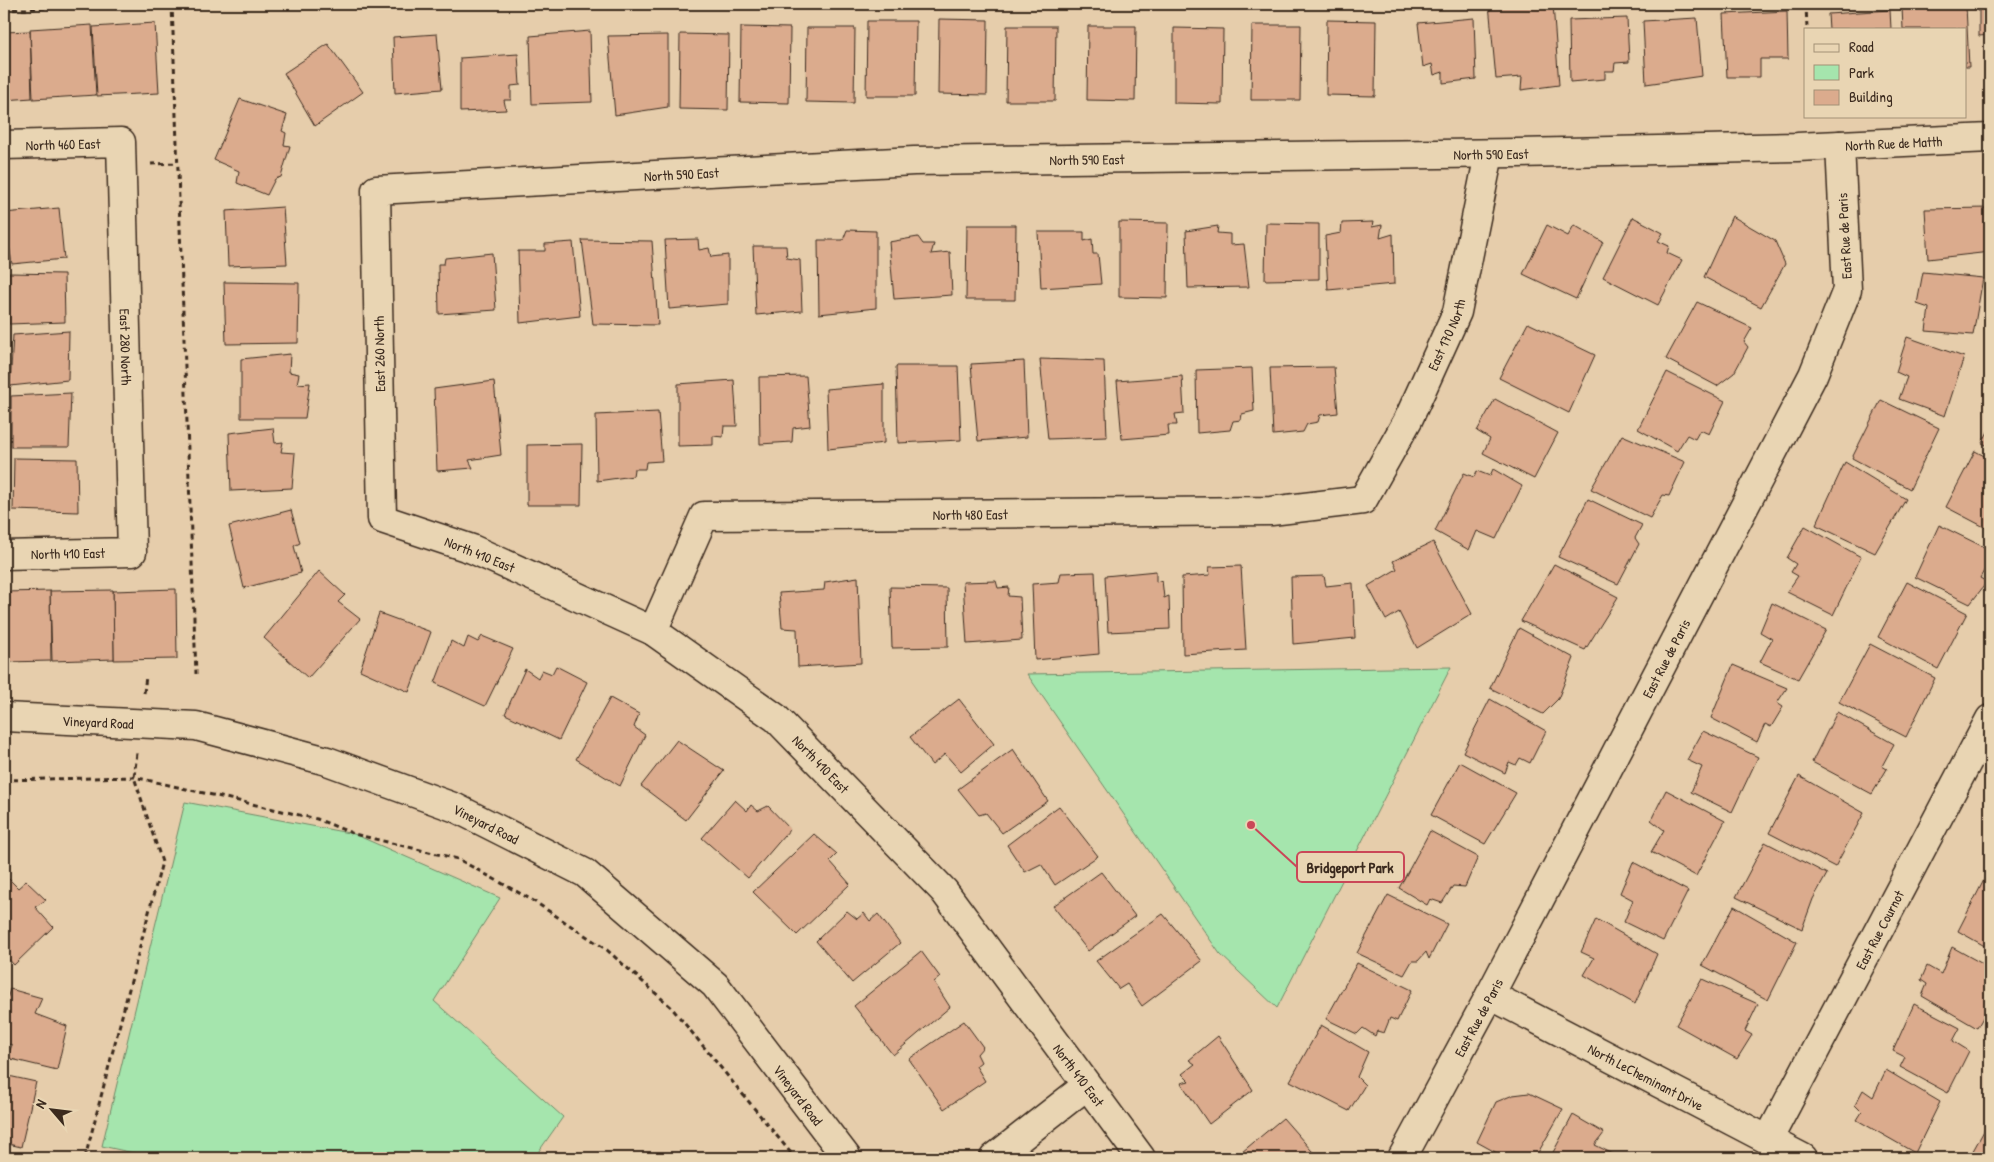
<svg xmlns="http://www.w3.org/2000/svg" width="1994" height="1162" viewBox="0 0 1994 1162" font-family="'Patrick Hand',sans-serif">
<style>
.green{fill:#a5e5ad;stroke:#708866}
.building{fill:#dbab8d;stroke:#3b2a1e}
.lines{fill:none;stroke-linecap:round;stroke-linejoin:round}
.street-casing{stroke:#3b2a1e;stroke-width:31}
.secondary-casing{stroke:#3b2a1e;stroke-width:31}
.path{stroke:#3b2a1e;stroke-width:3;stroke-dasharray:5 4;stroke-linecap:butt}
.street{stroke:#e9d5b3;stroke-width:28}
.secondary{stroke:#e9d5b3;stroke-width:28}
.labels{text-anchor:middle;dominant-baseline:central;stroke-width:4;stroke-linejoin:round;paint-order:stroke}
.street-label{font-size:14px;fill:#3b2a1e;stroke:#e9d5b3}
.leader{fill:none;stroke:#ca4758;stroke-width:2}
.callout-dot{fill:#ca4758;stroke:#e9d5b3;stroke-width:2}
.callout{fill:#e9d5b3;stroke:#ca4758;stroke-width:2}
.callout-label{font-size:15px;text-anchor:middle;font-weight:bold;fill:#3b2a1e}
</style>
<rect width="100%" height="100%" fill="#e6cdab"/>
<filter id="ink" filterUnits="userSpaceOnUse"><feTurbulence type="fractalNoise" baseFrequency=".02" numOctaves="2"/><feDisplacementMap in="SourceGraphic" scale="10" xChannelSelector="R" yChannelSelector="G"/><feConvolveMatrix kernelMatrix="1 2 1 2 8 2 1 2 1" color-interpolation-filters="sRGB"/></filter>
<g filter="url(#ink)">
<!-- green -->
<g class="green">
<polygon points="1451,667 1277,1008 1220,954 1027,674"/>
<polygon points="185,802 354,834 500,898 434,1001 563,1117 534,1158 156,1158 102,1146"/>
</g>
<!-- building -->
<g class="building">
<polygon points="1489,4 1553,4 1559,85 1521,90 1522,77 1496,79"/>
<polygon points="1979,4 1990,4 1990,35 1979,36"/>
<polygon points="1966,6 1969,67 1965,67 1965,29 1903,29 1902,7"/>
<polygon points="1890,10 1891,29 1829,29 1828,14"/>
<polygon points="1787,11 1788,59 1760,59 1760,77 1727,77 1724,14"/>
<polygon points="1474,18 1476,79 1443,83 1443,72 1434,75 1432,64 1423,67 1418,23"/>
<polygon points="1627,18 1629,62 1615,63 1614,71 1605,71 1605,79 1570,82 1569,20"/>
<polygon points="1697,18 1702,76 1646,84 1643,21"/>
<polygon points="939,19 988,20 987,95 938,94"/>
<polygon points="1327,20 1376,21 1375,96 1326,95"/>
<polygon points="867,21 916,21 915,96 866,96"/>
<polygon points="155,23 159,93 97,96 93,27"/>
<polygon points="92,25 96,95 33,99 30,29"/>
<polygon points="1252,25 1301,25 1300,100 1251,100"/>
<polygon points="1007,26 1056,26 1055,101 1006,101"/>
<polygon points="1088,26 1136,26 1135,101 1087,100"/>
<polygon points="741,27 790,28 789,103 740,102"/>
<polygon points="807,28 855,28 854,103 806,102"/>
<polygon points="1174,28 1223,29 1222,104 1174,103"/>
<polygon points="30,31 32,98 4,100 4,32"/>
<polygon points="590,31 592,102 532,104 530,36"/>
<polygon points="437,34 442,89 395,93 393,37"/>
<polygon points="680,34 729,35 728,110 679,109"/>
<polygon points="668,35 668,107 615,115 608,36"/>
<polygon points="328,44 363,92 315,126 284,73"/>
<polygon points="518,54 520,85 511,86 511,100 504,100 506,110 460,112 460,58"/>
<polygon points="240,99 287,115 282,131 286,133 284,145 290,146 281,177 275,179 267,195 237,183 239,171 214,160"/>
<polygon points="283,207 287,264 228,266 226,211"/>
<polygon points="59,208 64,259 12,264 4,213"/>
<polygon points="1989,208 1990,252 1928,259 1925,209"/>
<polygon points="1732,216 1775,241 1785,264 1761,307 1704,277"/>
<polygon points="1633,217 1663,233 1658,241 1669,246 1667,253 1682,260 1658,305 1603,277"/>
<polygon points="1119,222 1168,223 1167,298 1119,297"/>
<polygon points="1373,222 1372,227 1382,225 1380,238 1393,234 1394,284 1328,290 1325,236 1341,233 1342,223"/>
<polygon points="1266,223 1319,224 1319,279 1265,280"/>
<polygon points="967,225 1016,225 1015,300 966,300"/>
<polygon points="1547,225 1568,236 1574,225 1603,242 1576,299 1523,274"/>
<polygon points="1218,226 1217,233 1230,234 1230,245 1244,244 1249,287 1188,288 1186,231"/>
<polygon points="847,230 876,231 876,308 819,314 818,240 843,240"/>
<polygon points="1038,232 1084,232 1084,241 1092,239 1093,254 1098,254 1101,284 1041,288"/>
<polygon points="918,237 923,244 934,244 931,254 950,252 952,295 894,299 889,242"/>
<polygon points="698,239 699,250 709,248 711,257 728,255 728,304 669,309 665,240"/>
<polygon points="582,240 652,241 658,325 593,324"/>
<polygon points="573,242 580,316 520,323 518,251 545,251 545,244"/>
<polygon points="753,246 786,246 787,258 800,260 802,311 756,315"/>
<polygon points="492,253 496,310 439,314 438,264 444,264 445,258"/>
<polygon points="1923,272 1983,278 1973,335 1926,331 1929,308 1917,304"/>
<polygon points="9,273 64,274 65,322 9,324"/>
<polygon points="224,282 299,283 298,343 226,344"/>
<polygon points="1697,302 1752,328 1744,342 1748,347 1734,373 1717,386 1666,359"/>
<polygon points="1528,323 1595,355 1569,413 1499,378"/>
<polygon points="69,331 68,380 10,386 13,335"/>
<polygon points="1907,337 1964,357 1945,416 1899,399 1907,377 1896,372"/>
<polygon points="290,354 289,372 299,374 297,384 310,383 305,418 241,418 241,359"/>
<polygon points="1040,359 1104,361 1107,437 1048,439"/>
<polygon points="1024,361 1027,437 978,441 971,364"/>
<polygon points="896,366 958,366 961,440 898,443"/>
<polygon points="1334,367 1338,413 1320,415 1318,422 1307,424 1303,432 1273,435 1270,368"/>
<polygon points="1252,368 1254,411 1242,414 1241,420 1233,421 1230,430 1197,433 1196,370"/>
<polygon points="1667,372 1725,401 1709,434 1700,430 1695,439 1687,435 1677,451 1638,429"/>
<polygon points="806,376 810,426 793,428 792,442 760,444 759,377"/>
<polygon points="1182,376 1184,413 1175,414 1177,425 1168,425 1169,435 1122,439 1117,381"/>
<polygon points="734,380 737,426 724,426 723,437 713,436 713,445 678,446 678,384"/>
<polygon points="494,381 501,455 469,460 473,468 437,471 434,389"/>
<polygon points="884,384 884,443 828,449 826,389"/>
<polygon points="71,393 69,447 11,447 11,396"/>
<polygon points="1495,399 1558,433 1534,479 1483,453 1490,439 1477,431"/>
<polygon points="1881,400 1939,428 1910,489 1852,458"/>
<polygon points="658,412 662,461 646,462 645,469 634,469 633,476 597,481 596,415"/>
<polygon points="273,428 275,443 283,442 281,452 295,453 292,488 231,491 229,433"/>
<polygon points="1990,428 1990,447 1982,443"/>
<polygon points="1622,435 1685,462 1669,496 1663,495 1650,518 1591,489"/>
<polygon points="582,444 581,505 527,505 527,445"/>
<polygon points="1975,451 1990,459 1990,530 1946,507"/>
<polygon points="14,458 77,459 78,512 13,510"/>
<polygon points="1845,462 1906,499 1875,553 1816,525"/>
<polygon points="1493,469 1522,486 1496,539 1477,531 1469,550 1435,531 1464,473 1474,477 1477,471 1490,476"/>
<polygon points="1588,499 1642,525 1635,538 1639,544 1618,584 1558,557"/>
<polygon points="291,510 300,543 294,546 301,573 244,588 229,526"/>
<polygon points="1939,525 1990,550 1990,560 1980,578 1987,582 1970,604 1915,577"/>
<polygon points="1805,526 1861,557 1833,615 1787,592 1798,576 1791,572 1796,564 1787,558"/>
<polygon points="1433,542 1472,614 1417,648 1399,612 1386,620 1368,586 1397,569 1393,561"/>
<polygon points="1554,564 1618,597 1585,650 1521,621"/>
<polygon points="1241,566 1246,650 1183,654 1182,577 1210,575 1209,567"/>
<polygon points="319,571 345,595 338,602 360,619 308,678 264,638"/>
<polygon points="1156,571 1156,582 1162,580 1164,598 1169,596 1170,629 1108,632 1105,576"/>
<polygon points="1095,572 1099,654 1035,660 1032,584 1059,582 1061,573"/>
<polygon points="1324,576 1326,586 1353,583 1355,638 1293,644 1291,577"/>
<polygon points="858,577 861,663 798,667 797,629 782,628 779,593 824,590 825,582"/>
<polygon points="996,581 998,588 1009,587 1008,596 1020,597 1022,640 967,644 963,582"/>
<polygon points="1907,582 1967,613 1938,669 1878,637"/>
<polygon points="890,587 947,588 948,647 892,648"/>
<polygon points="176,589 177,659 114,660 113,591"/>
<polygon points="113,590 114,659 52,661 50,591"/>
<polygon points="50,591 51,661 4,662 4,592"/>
<polygon points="1772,603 1826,630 1798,679 1760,662 1772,639 1760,632"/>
<polygon points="379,613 431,632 409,692 360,670"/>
<polygon points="1519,628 1574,658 1558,699 1543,714 1490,688"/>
<polygon points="482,636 513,649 485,706 435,683 451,641 464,648 468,637 478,642"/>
<polygon points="1870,644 1935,678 1906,737 1839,702"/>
<polygon points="1733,665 1787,688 1777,703 1783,707 1771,727 1765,724 1757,742 1711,718"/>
<polygon points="556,666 587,682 559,740 505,714 525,669 538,678 542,670 552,674"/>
<polygon points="610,698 639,714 634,727 645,735 620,786 576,759"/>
<polygon points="959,699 994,744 961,772 945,754 932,765 910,737"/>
<polygon points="1490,699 1546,731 1530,763 1520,758 1516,765 1509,762 1505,773 1463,752"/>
<polygon points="1837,712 1894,744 1882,766 1887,769 1872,794 1812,762"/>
<polygon points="1703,731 1758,757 1732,812 1691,792 1702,767 1687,760"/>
<polygon points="677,740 724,771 686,820 641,786"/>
<polygon points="1013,749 1048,801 1002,833 986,813 979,815 958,789"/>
<polygon points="1460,762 1516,793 1485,844 1431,815"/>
<polygon points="1799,776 1864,813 1835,867 1769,833"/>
<polygon points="1666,790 1725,821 1696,876 1651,852 1664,830 1651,820"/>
<polygon points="735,800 747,811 751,805 758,811 768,806 790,829 748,878 702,838"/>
<polygon points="1059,806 1098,856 1055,885 1041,864 1025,872 1007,845"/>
<polygon points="1430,831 1478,857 1465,887 1453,886 1442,903 1430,899 1427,905 1399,888"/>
<polygon points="814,834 837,854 830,861 850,884 797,935 753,892"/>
<polygon points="1765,842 1827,874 1813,899 1802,929 1736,897"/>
<polygon points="1633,862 1688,891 1663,941 1624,922 1633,900 1620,893"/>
<polygon points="1101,872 1135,916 1088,951 1053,906"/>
<polygon points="1987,874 1990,876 1990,949 1958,931"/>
<polygon points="9,879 18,888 26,881 46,900 35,907 53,927 14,965 4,954 4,883"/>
<polygon points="1388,895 1447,924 1429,959 1426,952 1418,961 1412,961 1404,975 1357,953"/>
<polygon points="1734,906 1797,942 1768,1000 1702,965"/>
<polygon points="847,911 857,919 864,913 870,921 878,914 900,943 852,983 816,941"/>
<polygon points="1163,914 1202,961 1142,1006 1127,984 1119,989 1096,961"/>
<polygon points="1596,919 1657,954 1635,1004 1584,975 1594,958 1581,952"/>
<polygon points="1952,947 1990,968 1990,1005 1977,1028 1922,996 1927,984 1921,980 1927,966 1941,974"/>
<polygon points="921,951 940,977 934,982 950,1007 893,1055 854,1006"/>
<polygon points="1357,963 1412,990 1397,1021 1390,1018 1384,1033 1377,1031 1375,1036 1363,1028 1357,1034 1326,1019"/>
<polygon points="1702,979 1758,1004 1745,1031 1752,1035 1737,1059 1676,1025"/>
<polygon points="10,989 42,998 35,1014 67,1026 57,1070 7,1058 12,1045 4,1043 4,1009"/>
<polygon points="1914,1004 1960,1028 1953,1041 1969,1051 1948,1093 1900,1067 1905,1057 1893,1051"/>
<polygon points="964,1021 983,1047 977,1054 981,1062 976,1066 985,1081 944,1109 909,1059"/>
<polygon points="1321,1025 1368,1052 1357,1077 1365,1085 1349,1111 1290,1081"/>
<polygon points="1218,1036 1253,1090 1209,1124 1181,1083 1189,1081 1182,1074 1195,1064 1189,1060"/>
<polygon points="1886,1070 1940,1102 1915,1153 1857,1120 1862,1112 1855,1105 1863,1090 1873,1097"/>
<polygon points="4,1075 36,1082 21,1147 4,1143"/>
<polygon points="1529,1093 1563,1109 1535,1158 1506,1158 1477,1142 1496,1102 1513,1095"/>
<polygon points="1573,1115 1604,1133 1595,1145 1621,1158 1550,1158"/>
<polygon points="1283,1118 1318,1158 1237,1158 1236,1157"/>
<polygon points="1985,1129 1990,1132 1990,1158 1969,1158"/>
</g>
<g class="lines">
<!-- street casing -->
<g class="street-casing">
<g id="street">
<path id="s1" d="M4,145L121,142L132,552L4,555"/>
<path id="s2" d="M653,631L704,516L1271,511L1363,500L1408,420L1457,312L1489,154"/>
<path id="s3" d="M1490,995L1803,1158"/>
<path id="s4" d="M1768,1140L1990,719"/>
<polyline points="994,1158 1086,1086"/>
<path id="s5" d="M1141,1158L944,891L776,718L653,631L472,549L382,519L376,190L914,161L1517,153L1797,147L1990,138"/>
<path id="s6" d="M1402,1158L1490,995L1813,375L1847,290L1840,145"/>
</g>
</g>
<!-- secondary casing -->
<g class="secondary-casing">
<g id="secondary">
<path id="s7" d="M4,717L196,726L327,761L456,808L585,873L715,985L847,1158"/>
</g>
</g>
<!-- path -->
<g class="path">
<polyline points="172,4 196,674"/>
<polyline points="1806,4 1807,29"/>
<polyline points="4,10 127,4"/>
<polyline points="151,164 178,163"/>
<polyline points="144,693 146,676"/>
<polyline points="4,780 134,777 317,819 354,834 458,859 532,900 607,950 671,1007 795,1158"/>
<polyline points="85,1158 162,862 134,777 137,753"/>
</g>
<!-- street -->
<use href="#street" class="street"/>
<!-- secondary -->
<use href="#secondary" class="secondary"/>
</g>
</g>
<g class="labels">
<!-- street labels -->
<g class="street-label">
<text stroke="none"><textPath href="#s5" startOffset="2865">North Rue de Matth</textPath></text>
<text stroke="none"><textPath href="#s1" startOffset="59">North 460 East</textPath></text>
<text stroke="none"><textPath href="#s5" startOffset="2462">North 590 East</textPath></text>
<text stroke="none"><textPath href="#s5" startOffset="2058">North 590 East</textPath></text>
<text stroke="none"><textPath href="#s5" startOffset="1652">North 590 East</textPath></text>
<text transform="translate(1844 236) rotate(-93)">East Rue de Paris</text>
<text stroke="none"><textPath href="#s2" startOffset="971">East 170 North</textPath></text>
<text stroke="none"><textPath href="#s1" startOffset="322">East 280 North</textPath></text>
<text transform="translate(379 354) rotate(-91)">East 260 North</text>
<text stroke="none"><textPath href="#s2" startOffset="392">North 480 East</textPath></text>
<text transform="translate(68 553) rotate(-1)">North 410 East</text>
<text transform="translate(480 554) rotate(22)">North 410 East</text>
<text stroke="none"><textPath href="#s6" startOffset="565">East Rue de Paris</textPath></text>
<text stroke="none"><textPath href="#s7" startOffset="94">Vineyard Road</textPath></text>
<text transform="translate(821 764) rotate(46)">North 410 East</text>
<text stroke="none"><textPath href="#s7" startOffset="499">Vineyard Road</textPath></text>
<text stroke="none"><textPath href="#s4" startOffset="238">East Rue Cournot</textPath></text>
<text stroke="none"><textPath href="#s6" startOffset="160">East Rue de Paris</textPath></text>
<text transform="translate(1079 1075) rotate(53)">North 410 East</text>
<text stroke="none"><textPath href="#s3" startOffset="176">North LeCheminant Drive</textPath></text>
<text stroke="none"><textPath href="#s7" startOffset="919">Vineyard Road</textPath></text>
</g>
</g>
<!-- callouts -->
<path class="leader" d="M1251 825L1297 867"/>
<circle class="callout-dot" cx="1251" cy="825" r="5"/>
<rect class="callout" x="1297" y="852" width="107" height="30" rx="5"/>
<g class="callout-label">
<text x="1350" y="873">Bridgeport Park</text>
</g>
<!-- margin -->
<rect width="1994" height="1162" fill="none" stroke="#e9d5b3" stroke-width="20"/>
<rect x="10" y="10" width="1974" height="1142" fill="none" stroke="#3b2a1e" stroke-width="2" filter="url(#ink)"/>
<!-- legend -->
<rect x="1804" y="28" width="162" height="90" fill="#e9d5b3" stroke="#a39177"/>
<rect x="1814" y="44" width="25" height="8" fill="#e9d5b3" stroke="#a39177"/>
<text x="1849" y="52" font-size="15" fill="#3b2a1e">Road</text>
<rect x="1814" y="65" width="25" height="15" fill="#a5e5ad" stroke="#a39177"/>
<text x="1849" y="78" font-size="15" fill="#3b2a1e">Park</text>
<rect x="1814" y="90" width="25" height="15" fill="#dbab8d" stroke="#a39177"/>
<text x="1849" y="102" font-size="15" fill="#3b2a1e">Building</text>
<!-- north arrow -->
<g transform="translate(52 1110) rotate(298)" stroke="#e9d5b3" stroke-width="4" paint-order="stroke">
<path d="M0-4L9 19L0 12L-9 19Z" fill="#3b2a1e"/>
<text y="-8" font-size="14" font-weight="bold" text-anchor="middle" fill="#3b2a1e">N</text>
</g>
</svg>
